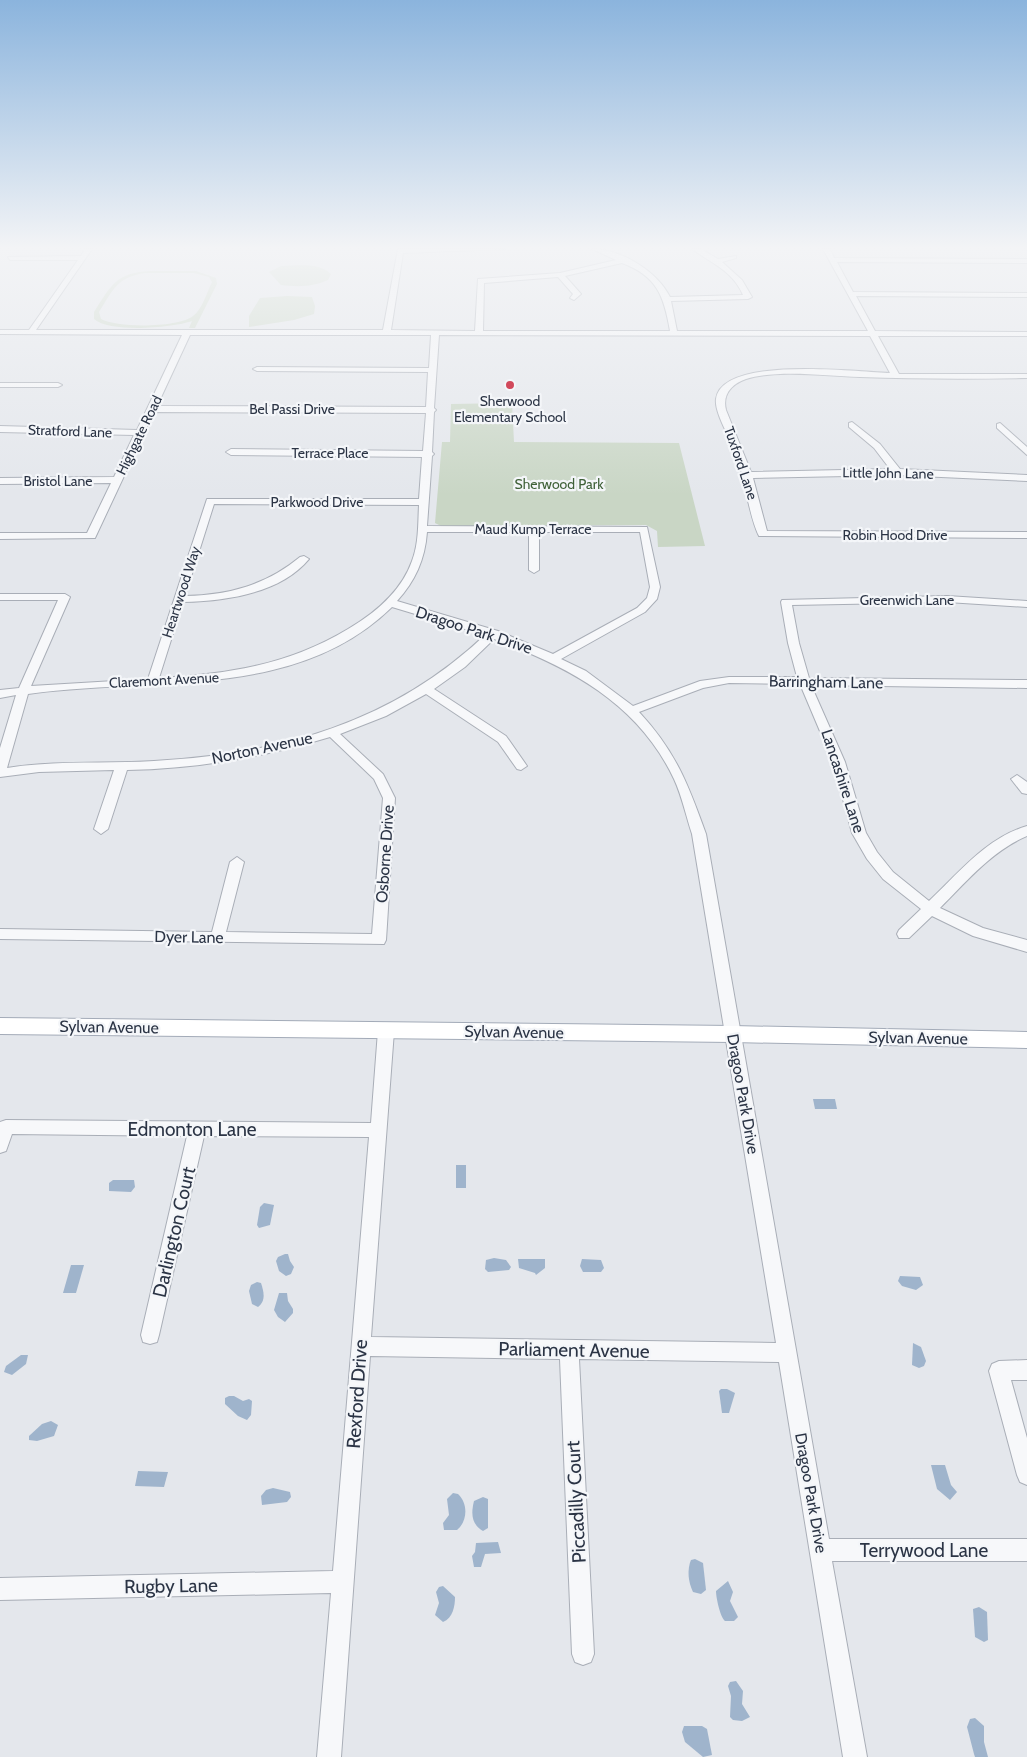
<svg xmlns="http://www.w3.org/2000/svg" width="1027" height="1757" viewBox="0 0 1027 1757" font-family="Cabin,sans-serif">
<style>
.green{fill:#c9d6c5;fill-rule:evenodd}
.water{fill:#9fb4cc}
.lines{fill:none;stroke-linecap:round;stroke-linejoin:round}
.minor-casing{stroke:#a9aeb7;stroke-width:2}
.major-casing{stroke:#a3abb8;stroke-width:2}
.minor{fill:#f7f8fa;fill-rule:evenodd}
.major{fill:#fff;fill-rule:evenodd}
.poi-dot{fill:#d1495b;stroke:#f4f6f9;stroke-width:2}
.labels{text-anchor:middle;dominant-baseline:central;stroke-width:4.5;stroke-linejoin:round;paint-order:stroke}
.far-poi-label{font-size:14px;fill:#2b3445;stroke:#f4f6f9}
.far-street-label{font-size:14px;fill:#2b3445;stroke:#f4f6f9}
.far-park-label{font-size:14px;fill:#3f6138;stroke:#f4f6f9}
.street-label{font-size:16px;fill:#2b3445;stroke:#f4f6f9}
.near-street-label{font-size:19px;fill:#2b3445;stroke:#f4f6f9}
</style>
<rect width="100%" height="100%" fill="#e4e7ec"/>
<!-- green -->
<g class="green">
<path d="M281,266C297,266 318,262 331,274L328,280C312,287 298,287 281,285L269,272Z"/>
<path d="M150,271H196L216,278L217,284L195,328H189L192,321C172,328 110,333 94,319V312C111,286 115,273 150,271ZM145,273H194L209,277L212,282C207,292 202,310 193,316C178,328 117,328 101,319L99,312C113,290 117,277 145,273Z"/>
<polygon points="287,296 312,297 315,306 314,314 294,320 249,327 249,316 260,298"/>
<polygon points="512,403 514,442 679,443 705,546 658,547 657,531 646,525 441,526 435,523 442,442 450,442 451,404"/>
</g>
<!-- water -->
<g class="water">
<polygon points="813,1099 835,1099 837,1109 815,1109"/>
<rect x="456" y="1165" width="10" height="23"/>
<polygon points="113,1180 134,1180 135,1187 131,1192 109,1191 109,1183"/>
<polygon points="264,1203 274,1205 270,1225 259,1228 257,1225 260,1207"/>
<polygon points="285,1254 288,1254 290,1261 294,1267 291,1274 286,1276 279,1271 276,1261 278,1257"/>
<polygon points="494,1258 506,1260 511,1267 509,1270 488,1272 485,1269 486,1260"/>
<polygon points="518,1259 545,1259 545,1268 536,1275 535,1273 519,1268"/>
<polygon points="582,1259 601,1260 604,1268 601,1272 583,1272 580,1266"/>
<polygon points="71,1265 84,1265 76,1293 63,1293"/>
<polygon points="900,1276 920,1277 923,1285 916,1290 902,1286 898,1281"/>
<path d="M257,1282L261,1283C264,1292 266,1301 258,1307L252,1304L249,1291L251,1285Z"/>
<polygon points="279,1293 287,1293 288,1301 293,1309 293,1313 285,1322 278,1317 274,1310"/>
<polygon points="913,1343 921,1347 926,1361 924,1366 919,1368 912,1365"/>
<polygon points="21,1355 28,1355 26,1364 12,1375 4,1372 6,1366"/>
<polygon points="721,1389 727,1389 735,1393 729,1413 722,1413 719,1391"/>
<polygon points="229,1396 234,1396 243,1401 249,1399 252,1401 251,1415 247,1420 238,1416 225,1404 225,1398"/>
<polygon points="51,1421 58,1425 54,1436 37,1441 29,1440 29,1436 42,1424"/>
<polygon points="931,1465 945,1465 951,1485 957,1492 950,1500 937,1489"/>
<polygon points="138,1471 168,1472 164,1487 135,1486"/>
<polygon points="273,1488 290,1492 291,1497 287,1502 262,1505 261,1496 266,1490"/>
<path d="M453,1493L458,1494C468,1503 468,1521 457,1530H444L443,1523L449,1515L447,1499Z"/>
<path d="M483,1497L488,1499V1528L483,1531C471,1524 471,1513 474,1501Z"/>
<polygon points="498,1542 501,1553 485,1554 481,1567 474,1567 472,1556 475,1552 476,1543"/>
<path d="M695,1559L703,1563L706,1590L701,1594L693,1592C688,1582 687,1569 691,1560Z"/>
<path d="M728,1581L733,1592L730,1601L738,1617L734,1621H725C720,1617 716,1597 716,1591Z"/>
<path d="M443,1586L455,1597C455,1606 453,1618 443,1622L435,1615L439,1603L436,1592L439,1587Z"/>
<polygon points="979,1607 987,1612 988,1640 984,1642 975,1637 973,1609"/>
<polygon points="736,1681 743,1691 742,1704 750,1717 742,1721 733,1720 730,1717 731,1696 728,1686 730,1682"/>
<polygon points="975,1718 984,1726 984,1742 988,1757 975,1757 974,1754 967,1727 970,1719"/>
<polygon points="684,1726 702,1726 707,1729 712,1755 703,1757 685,1742 682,1732"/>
</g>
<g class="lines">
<!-- minor casing -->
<g class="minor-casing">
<g id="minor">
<path d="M85,249H92L36,330H383L398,249H505L403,253L391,330L475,331L478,279L560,273L616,260L592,249C621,249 657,271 670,297L743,295C733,271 711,263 692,249H701L718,259L736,256V258L722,262L742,280L752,297L748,299L671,301L677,331H868L823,249H830L834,258L1027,259V263L837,262L853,292L1027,293V297L856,296L875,331L1027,332V336H878L899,374H1027V378C971,379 916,379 860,377C826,376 779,369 746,379C732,384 722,394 726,410L751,472L890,469L874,448L849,427V423L852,422L880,444L900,469L1027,475V481L897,475L753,478L767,531L1027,532V538L759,536C749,517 745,479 737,456C732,441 714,413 716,399C722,355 858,372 890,373L870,336L439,335L434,408L436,410L434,412L432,452L434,454L432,456L427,526L647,527L660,587L657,599L645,612L561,659L586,671L633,706L700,681L729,677H797L788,643L781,602L782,600L947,596L1027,601V607L947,602L792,605L799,643L809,678L1027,680V688L811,685L845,762L866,833L877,852L893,872L929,901C959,873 986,838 1027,826V836C992,851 967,881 940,908L983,928L1027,940V952L973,936L932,916L909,938H899L897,934L899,930L921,909L883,879L867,859L852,833L833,762L800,684L729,683L703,688L639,712C676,752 688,784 706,834L829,1539H1027V1561H832L867,1757H843L779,1362L579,1359L594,1654L591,1662L583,1665L575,1662L572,1654L560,1359L370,1356L341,1757H317L331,1593L0,1600V1578L333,1571L369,1137L204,1136L159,1335L157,1342L150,1344L143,1342L141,1335L187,1136L12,1134L6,1151L0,1153V1122L6,1120L371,1123L378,1031L381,1027L386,1025L391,1027L394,1031L371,1337L776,1343L692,834C686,816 682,796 674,779C638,703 569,667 494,639L465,667L434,689L506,736L527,766L521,770L517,769L498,742L426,694L386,716L340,734L383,774L395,798L386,940L384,944L0,939V929L212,932L230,862L237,857L244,862L226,932L372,934L383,798L374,779L330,737C264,757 196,769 127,770L108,829L101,834L94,829L114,770L39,772L0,777V748L16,695L0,698V690L19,688L58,600H0V594H65L70,597L31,686L148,679L207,499H419L422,457L231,455L226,452L231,449L423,451L426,413L154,412L95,538L0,539V533H87L111,483L0,484V478L114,477L134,435L0,432V426L137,430L182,335L0,334V330H29L78,260H10L8,257L81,256ZM622,263C657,276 664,296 670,331H483L484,283L558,277L573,294L570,298L574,300L581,294L565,276ZM190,335H431L429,368L257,367L253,369L257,371L428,372L426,407L157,406ZM214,504L419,505C418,523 419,543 412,561C401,592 375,613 348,629C288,665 229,674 159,678L183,602C225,601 280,594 309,559L304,556L300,557C266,585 229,595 185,596ZM427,532H529V570L534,573L539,570V532H640L650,587L647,598L637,608L553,654L498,631L397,601C415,581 425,560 427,532ZM392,607L485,635C392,723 280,754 154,761C105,764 55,760 7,768L28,694C150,676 295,702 392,607Z"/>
<polygon points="0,383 58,383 62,385 58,387 0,387"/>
<polygon points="1000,423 1027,447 1027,455 997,428 997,424"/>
<polygon points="1017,775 1027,782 1027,794 1022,793 1011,779"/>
<polygon points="1027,1360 1027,1380 1011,1380 1027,1438 1027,1485 1020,1482 1017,1475 989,1371 992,1364 999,1361"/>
</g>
</g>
<!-- major casing -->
<g class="major-casing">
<polygon id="major" points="0,1018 733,1026 1027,1032 1027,1048 733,1042 0,1034"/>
</g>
<!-- minor -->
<use href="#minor" class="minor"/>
<!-- major -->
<use href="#major" class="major"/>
</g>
<!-- sky -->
<linearGradient id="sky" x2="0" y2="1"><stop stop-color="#8bb4dd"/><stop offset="0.5" stop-color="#f3f4f6"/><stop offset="1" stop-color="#f3f4f6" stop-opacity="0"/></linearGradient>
<rect width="1027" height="495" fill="url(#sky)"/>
<!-- markers -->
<circle class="poi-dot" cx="510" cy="385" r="5"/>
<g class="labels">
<!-- far-poi labels -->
<g class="far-poi-label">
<text x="510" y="401">Sherwood<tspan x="510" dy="16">Elementary School</tspan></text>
</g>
<!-- far-street labels -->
<g class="far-street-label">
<text x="292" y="409">Bel Passi Drive</text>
<text transform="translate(70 431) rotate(2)">Stratford Lane</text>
<text transform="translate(139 435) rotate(-64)">Highgate Road</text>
<text x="330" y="453">Terrace Place</text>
<text transform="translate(741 463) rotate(71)">Tuxford Lane</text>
<text transform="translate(888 473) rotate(1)">Little John Lane</text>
<text x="58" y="481">Bristol Lane</text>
<text x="317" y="502">Parkwood Drive</text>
<text x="533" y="529">Maud Kump Terrace</text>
<text x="895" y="535">Robin Hood Drive</text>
<text transform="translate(181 592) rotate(-72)">Heartwood Way</text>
<text x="907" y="600">Greenwich Lane</text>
<text transform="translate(164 680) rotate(-3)">Claremont Avenue</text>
</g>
<!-- far-park labels -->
<g class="far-park-label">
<text x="559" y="484">Sherwood Park</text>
</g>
<!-- street labels -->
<g class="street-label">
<text transform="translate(474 630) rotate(18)">Dragoo Park Drive</text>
<text transform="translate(826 682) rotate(1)">Barringham Lane</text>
<text transform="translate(262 748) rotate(-12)">Norton Avenue</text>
<text transform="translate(843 781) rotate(72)">Lancashire Lane</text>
<text transform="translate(385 854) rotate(-86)">Osborne Drive</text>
<text transform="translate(189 937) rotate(1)">Dyer Lane</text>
<text transform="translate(109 1027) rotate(1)">Sylvan Avenue</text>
<text transform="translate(514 1032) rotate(1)">Sylvan Avenue</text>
<text transform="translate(918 1038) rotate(1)">Sylvan Avenue</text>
<text transform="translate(743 1094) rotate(80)">Dragoo Park Drive</text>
<text transform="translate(811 1493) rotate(80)">Dragoo Park Drive</text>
</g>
<!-- near-street labels -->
<g class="near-street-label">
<text x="192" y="1129">Edmonton Lane</text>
<text transform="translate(174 1232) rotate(-77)">Darlington Court</text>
<text transform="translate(574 1350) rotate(1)">Parliament Avenue</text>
<text transform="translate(357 1394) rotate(-86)">Rexford Drive</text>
<text transform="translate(576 1502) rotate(-93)">Piccadilly Court</text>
<text x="924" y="1550">Terrywood Lane</text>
<text transform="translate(171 1586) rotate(-1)">Rugby Lane</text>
</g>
</g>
</svg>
